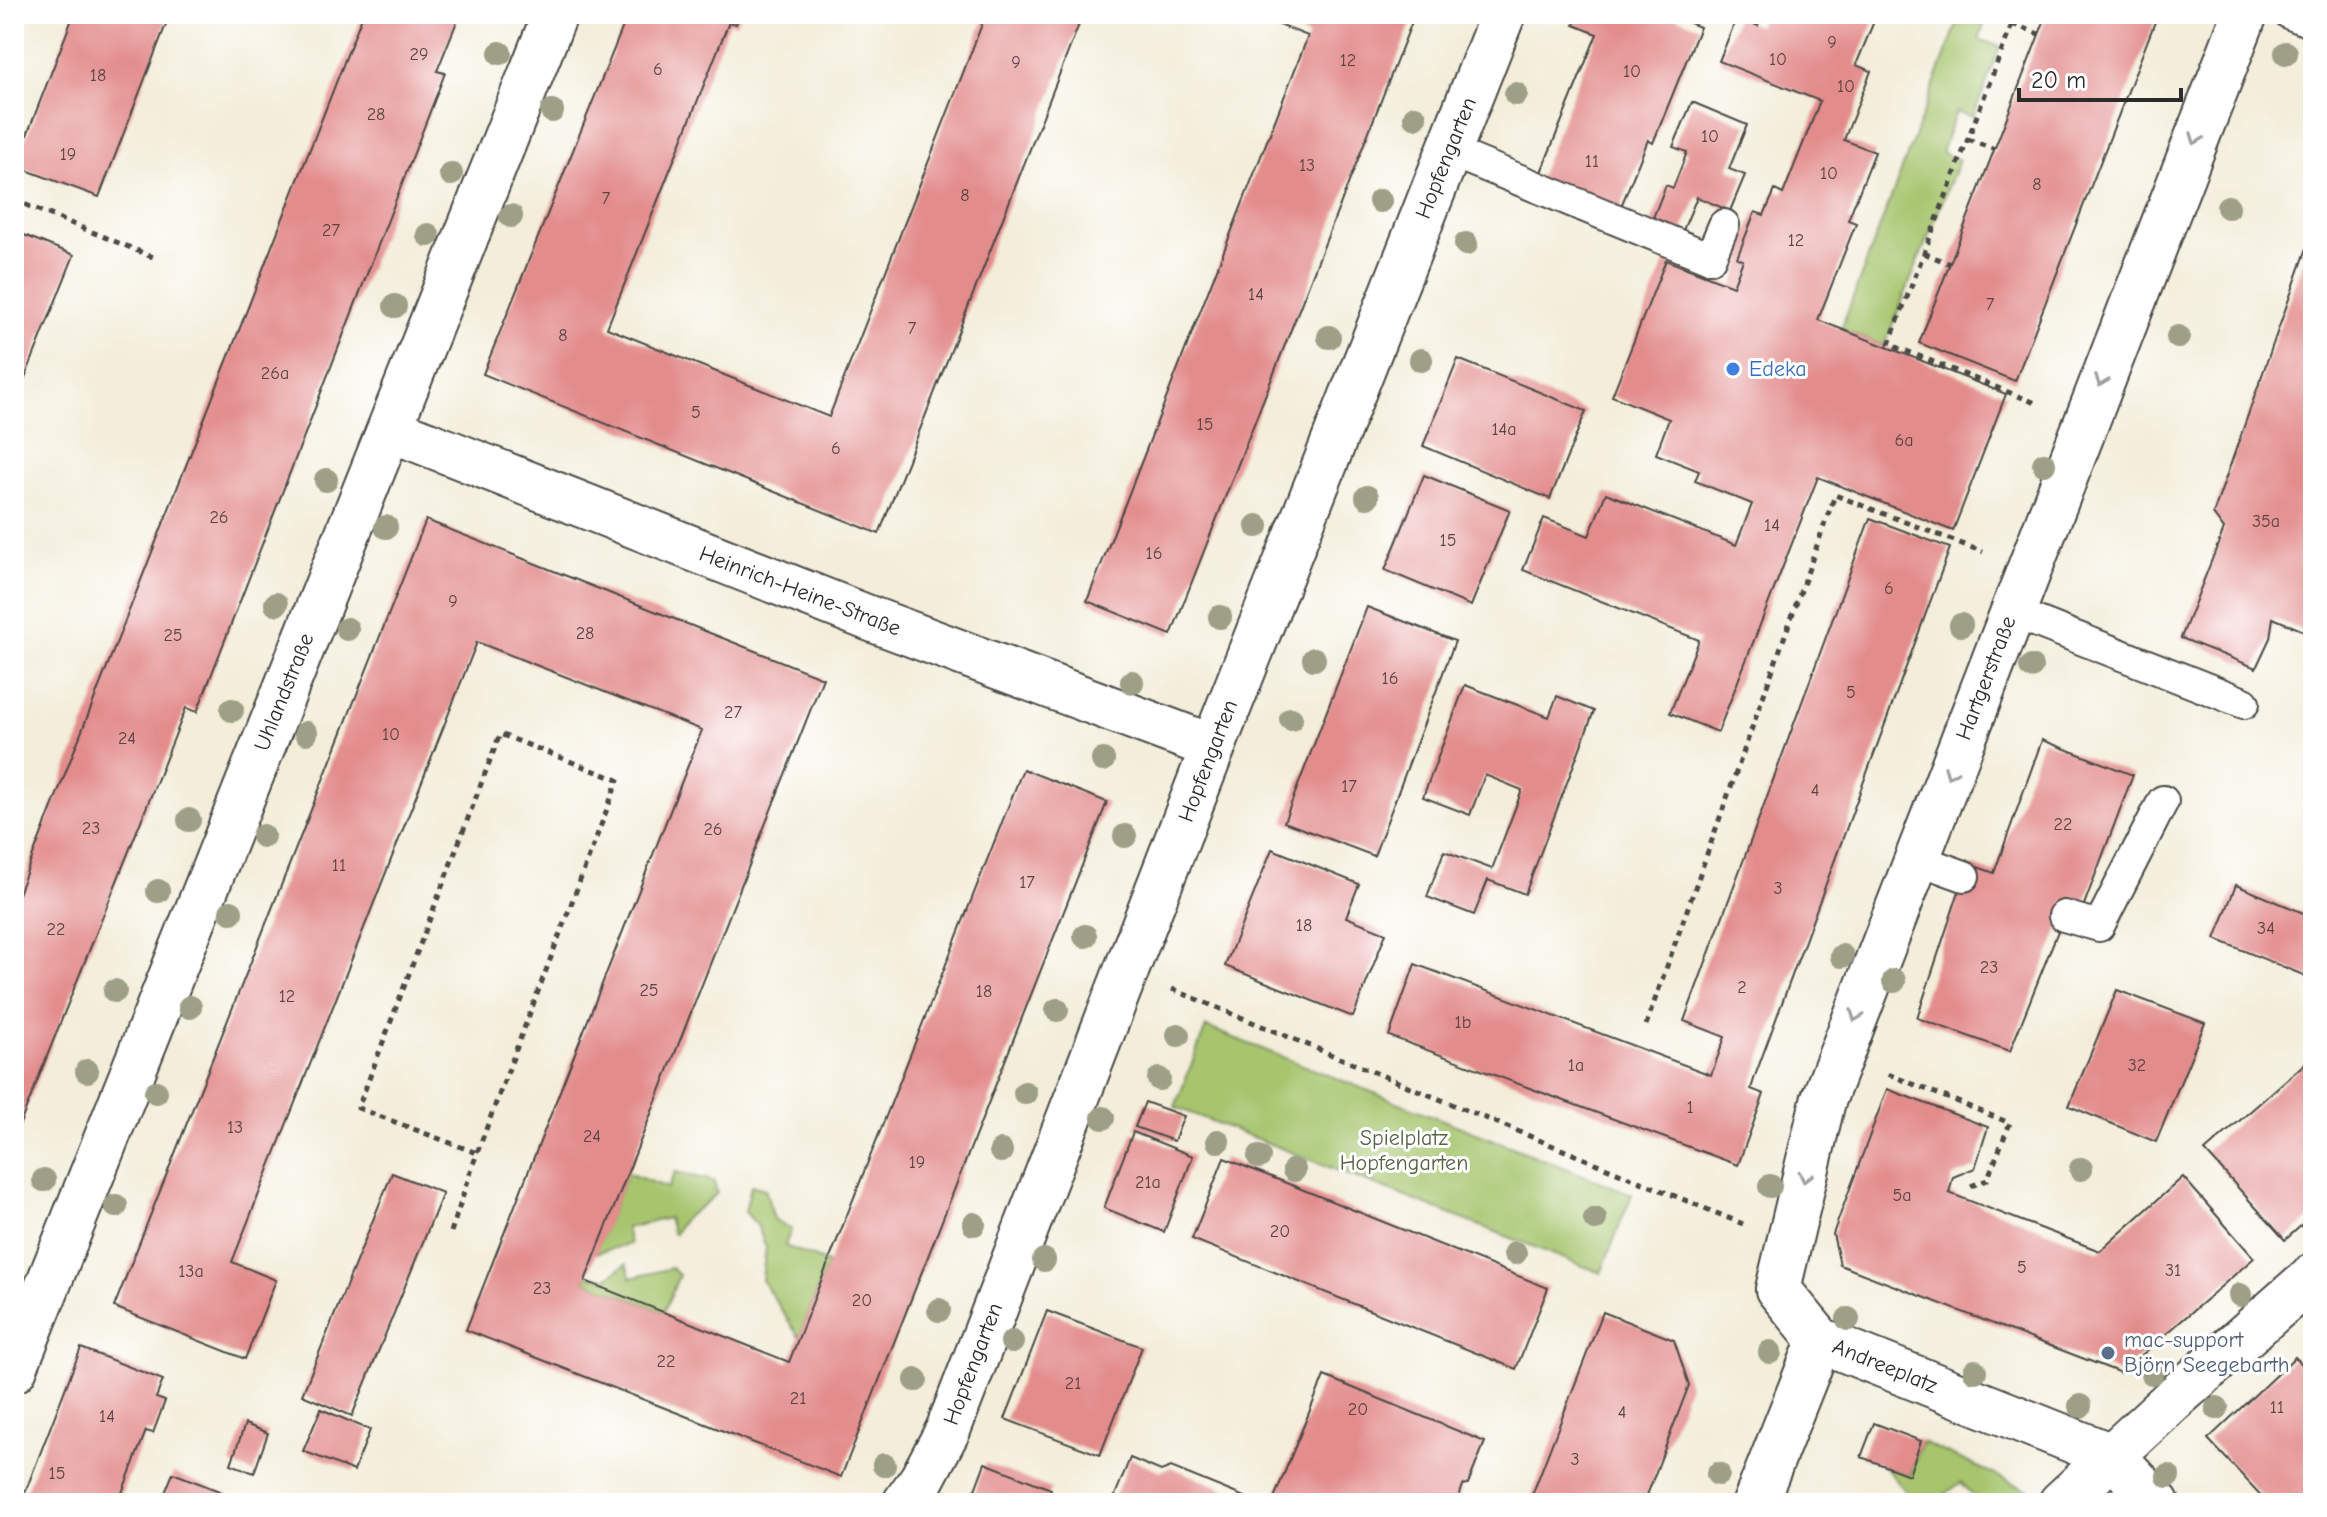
<svg xmlns="http://www.w3.org/2000/svg" width="2327" height="1517" viewBox="0 0 2327 1517" font-family="'Comic Neue',sans-serif">
<style>
.green{fill:#a6c56d;stroke:#68784c;stroke-width:2}
.building{fill:#e38c8c}
.lines{fill:none;stroke-linecap:round;stroke-linejoin:round}
.service-casing{stroke:#494845;stroke-width:34}
.minor-casing{stroke:#494845;stroke-width:48}
.path{stroke:#494845;stroke-width:5;stroke-dasharray:6 6;stroke-linecap:butt}
.service{stroke:#fff;stroke-width:30}
.minor{stroke:#fff;stroke-width:44}
.tree{fill:#9da086}
.oneway{stroke:#a0a0a0}
.shop-dot{fill:#3f7fe0;stroke:#fff;stroke-width:3}
.service-dot{fill:#5c6f8a;stroke:#fff;stroke-width:3}
.labels{text-anchor:middle;dominant-baseline:central;stroke-width:6;stroke-linejoin:round;paint-order:stroke}
.number-label{font-size:18px;fill:#594343}
.street-label{font-size:22px;fill:#2b2b2b;stroke:#fff}
.shop-label{font-size:22px;fill:#366cbe;stroke:#fff;text-anchor:start}
.park-label{font-size:22px;fill:#566142;stroke:#fff}
.service-label{font-size:22px;fill:#4e5e75;stroke:#fff;text-anchor:start}
</style>
<rect width="100%" height="100%" fill="#fff"/>
<filter id="ink" filterUnits="userSpaceOnUse"><feTurbulence type="fractalNoise" baseFrequency=".0125" numOctaves="2"/><feDisplacementMap in="SourceGraphic" scale="16" xChannelSelector="R" yChannelSelector="G"/><feConvolveMatrix kernelMatrix="1 2 1 2 8 2 1 2 1" color-interpolation-filters="sRGB"/></filter>
<filter id="wash" filterUnits="userSpaceOnUse"><feTurbulence type="fractalNoise" baseFrequency=".006" numOctaves="4" result="noise"/><feDisplacementMap in="SourceGraphic" scale="32" xChannelSelector="R" yChannelSelector="G"/><feGaussianBlur stdDeviation="1.8" result="paint"/><feColorMatrix in="noise" values="0 0 0 0 0 0 0 0 0 0 0 0 0 0 0 0 0 1.4 0 .05"/><feComposite in="paint" operator="in"/></filter>
<g filter="url(#wash)">
<rect width="100%" height="100%" fill="#f3edd9"/>
<!-- green -->
<g class="green">
<polygon points="1961,14 1988,14 1979,39 2000,47 1973,117 1956,112 1941,152 1959,160 1884,346 1841,329"/>
<polygon points="1206,1027 1632,1194 1601,1273 1175,1107"/>
<path d="M675,1172L714,1181L717,1193C703,1209 683,1212 675,1234H673L668,1218L626,1228L630,1244L595,1253L627,1173L668,1188Z"/>
<polygon points="751,1185 765,1189 774,1219 791,1229 785,1246 828,1263 799,1337 762,1280 766,1247 757,1225 745,1212"/>
<polygon points="626,1264 631,1278 671,1268 679,1275 664,1312 585,1281 587,1276 607,1278"/>
<polygon points="1922,1442 2044,1497 2040,1503 1980,1503 1961,1482 1934,1503 1916,1503 1884,1466 1910,1475"/>
</g>
<g id="blocks">
<!-- building -->
<g class="building">
<polygon points="74,14 170,14 99,197 15,166"/>
<polygon points="363,14 460,14 437,71 445,73 197,712 186,708 14,1139 14,904"/>
<polygon points="628,14 740,14 736,24 729,22 607,328 829,417 986,14 1083,14 879,534 483,374"/>
<polygon points="1251,14 1415,14 1171,635 1087,601 1308,36"/>
<polygon points="1579,14 1668,14 1700,27 1653,143 1648,140 1618,214 1537,182 1597,34 1574,25"/>
<polygon points="1763,14 1877,14 1856,65 1871,71 1844,140 1875,152 1848,220 1856,223 1818,320 2006,394 1953,531 1818,477 1718,732 1670,713 1699,640 1523,570 1544,518 1589,536 1606,493 1736,545 1752,504 1695,481 1699,471 1656,454 1669,419 1612,396 1666,260 1733,286 1743,260 1737,258 1755,212 1764,215 1775,190 1783,194 1820,101 1719,61 1737,17 1758,26"/>
<polygon points="2047,14 2158,14 2015,381 1919,343"/>
<polygon points="1692,102 1747,125 1729,169 1745,175 1730,211 1697,197 1681,235 1651,223 1666,185 1673,188 1687,152 1673,147"/>
<polygon points="14,231 74,255 14,405"/>
<polygon points="2313,231 2313,635 2273,618 2270,638 2256,668 2181,638 2224,529 2213,514"/>
<polygon points="1458,359 1586,411 1550,499 1423,446"/>
<polygon points="1424,475 1510,510 1471,606 1385,570"/>
<polygon points="1870,518 1950,548 1755,1076 1751,1089 1764,1094 1738,1165 1389,1036 1415,964 1711,1075 1725,1037 1684,1021"/>
<polygon points="426,520 823,678 585,1281 789,1362 1023,769 1107,802 841,1477 466,1330 702,730 477,642 232,1262 276,1280 245,1359 114,1307"/>
<polygon points="1367,607 1455,641 1374,856 1284,822"/>
<polygon points="1465,685 1549,717 1557,696 1594,711 1525,894 1488,880 1474,915 1427,897 1444,851 1492,869 1522,790 1485,775 1470,815 1423,797"/>
<polygon points="2042,740 2133,775 2082,910 2068,906 2010,1051 1917,1018 1964,876 1975,866 1994,873"/>
<polygon points="1272,849 1359,884 1346,917 1386,933 1353,1017 1225,966"/>
<polygon points="2236,885 2313,917 2313,979 2215,939"/>
<polygon points="2117,990 2205,1023 2156,1142 2069,1106"/>
<polygon points="2310,1059 2313,1063 2313,1215 2285,1240 2205,1151"/>
<polygon points="1887,1089 1988,1127 1975,1168 1953,1177 1949,1193 2100,1251 2183,1177 2254,1258 2121,1373 1840,1265 1833,1234"/>
<polygon points="1145,1102 1184,1116 1174,1141 1135,1127"/>
<polygon points="1133,1132 1193,1156 1164,1232 1104,1208"/>
<polygon points="1224,1158 1548,1288 1516,1369 1192,1239"/>
<polygon points="392,1173 443,1193 352,1416 302,1395"/>
<polygon points="1047,1311 1142,1347 1100,1455 1005,1419"/>
<polygon points="1603,1312 1674,1340 1689,1385 1644,1503 1529,1503"/>
<polygon points="81,1348 163,1380 156,1398 165,1401 153,1433 146,1431 118,1503 21,1503"/>
<polygon points="2295,1357 2313,1375 2313,1503 2268,1503 2208,1439"/>
<polygon points="1324,1376 1485,1442 1468,1484 1463,1485 1457,1503 1272,1503"/>
<polygon points="321,1409 370,1430 354,1471 303,1451"/>
<polygon points="1874,1423 1921,1441 1909,1475 1861,1457"/>
<polygon points="245,1424 268,1433 254,1473 231,1464"/>
<polygon points="1130,1458 1161,1471 1171,1467 1259,1503 1112,1503"/>
<polygon points="985,1463 1051,1489 1045,1503 970,1503"/>
<polygon points="173,1473 227,1494 223,1503 161,1503"/>
</g>
</g>
</g>
<g filter="url(#ink)">
<use href="#blocks" fill-opacity="0" stroke="#494845" stroke-width="2"/>
<g class="lines">
<!-- service casing -->
<g class="service-casing">
<g id="service">
<polyline points="2290,14 2313,23"/>
<polyline points="1449,151 1710,258 1724,225"/>
<polyline points="2012,612 2244,703"/>
<polyline points="1917,859 1964,876"/>
<polyline points="2064,916 2099,926 2163,801"/>
</g>
</g>
<!-- minor casing -->
<g class="minor-casing">
<g id="minor">
<polyline points="390,429 871,619 1213,747"/>
<polyline points="14,1370 555,14"/>
<polyline points="905,1503 922,1479 948,1430 1213,747 1503,14"/>
<polyline points="1755,1503 1820,1340"/>
<polyline points="2061,1503 2170,1402 2313,1276"/>
<polyline points="2157,1503 2114,1457 1820,1340 1778,1289 1823,1101 2245,14"/>
</g>
</g>
<!-- path -->
<g class="path">
<polyline points="2016,14 1889,344 2038,404"/>
<polyline points="2012,24 2039,34"/>
<polyline points="1968,139 1995,149"/>
<polyline points="14,200 153,257"/>
<polyline points="1924,253 1950,264"/>
<polyline points="1172,989 1743,1224"/>
<polyline points="1646,1025 1835,495 1983,552"/>
<polyline points="1888,1074 2010,1123 1987,1180 1968,1187"/>
<polyline points="451,1232 477,1153 618,780 500,734 358,1108 477,1153"/>
</g>
<!-- service -->
<use href="#service" class="service"/>
<!-- minor -->
<use href="#minor" class="minor"/>
</g>
<!-- trees -->
<g class="tree">
<circle cx="500" cy="53" r="12"/>
<circle cx="2286" cy="53" r="12"/>
<circle cx="1516" cy="94" r="12"/>
<circle cx="552" cy="111" r="12"/>
<circle cx="1415" cy="117" r="12"/>
<circle cx="451" cy="174" r="12"/>
<circle cx="1380" cy="201" r="12"/>
<circle cx="2228" cy="207" r="12"/>
<circle cx="511" cy="216" r="12"/>
<circle cx="428" cy="235" r="12"/>
<circle cx="1466" cy="244" r="12"/>
<circle cx="395" cy="306" r="12"/>
<circle cx="1329" cy="337" r="12"/>
<circle cx="2178" cy="337" r="12"/>
<circle cx="1421" cy="360" r="12"/>
<circle cx="2044" cy="464" r="12"/>
<circle cx="326" cy="480" r="12"/>
<circle cx="1367" cy="497" r="12"/>
<circle cx="1257" cy="526" r="12"/>
<circle cx="386" cy="527" r="12"/>
<circle cx="276" cy="604" r="12"/>
<circle cx="1220" cy="617" r="12"/>
<circle cx="1961" cy="625" r="12"/>
<circle cx="347" cy="629" r="12"/>
<circle cx="1314" cy="659" r="12"/>
<circle cx="2031" cy="667" r="12"/>
<circle cx="1132" cy="682" r="12"/>
<circle cx="232" cy="710" r="12"/>
<circle cx="1291" cy="719" r="12"/>
<circle cx="306" cy="733" r="12"/>
<circle cx="1103" cy="760" r="12"/>
<circle cx="189" cy="820" r="12"/>
<circle cx="263" cy="836" r="12"/>
<circle cx="1125" cy="836" r="12"/>
<circle cx="158" cy="891" r="12"/>
<circle cx="231" cy="912" r="12"/>
<circle cx="1085" cy="936" r="12"/>
<circle cx="1842" cy="956" r="12"/>
<circle cx="1894" cy="981" r="12"/>
<circle cx="115" cy="991" r="12"/>
<circle cx="190" cy="1007" r="12"/>
<circle cx="1057" cy="1010" r="12"/>
<circle cx="1178" cy="1035" r="12"/>
<circle cx="87" cy="1071" r="12"/>
<circle cx="1159" cy="1079" r="12"/>
<circle cx="156" cy="1092" r="12"/>
<circle cx="1025" cy="1093" r="12"/>
<circle cx="1103" cy="1118" r="12"/>
<circle cx="1218" cy="1141" r="12"/>
<circle cx="1001" cy="1151" r="12"/>
<circle cx="1259" cy="1157" r="12"/>
<circle cx="2081" cy="1169" r="12"/>
<circle cx="1294" cy="1170" r="12"/>
<circle cx="44" cy="1180" r="12"/>
<circle cx="1770" cy="1186" r="12"/>
<circle cx="116" cy="1206" r="12"/>
<circle cx="1595" cy="1219" r="12"/>
<circle cx="974" cy="1224" r="12"/>
<circle cx="1515" cy="1253" r="12"/>
<circle cx="1044" cy="1260" r="12"/>
<circle cx="2240" cy="1295" r="12"/>
<circle cx="939" cy="1310" r="12"/>
<circle cx="1848" cy="1319" r="12"/>
<circle cx="1012" cy="1342" r="12"/>
<circle cx="1770" cy="1352" r="12"/>
<circle cx="1975" cy="1371" r="12"/>
<circle cx="2152" cy="1373" r="12"/>
<circle cx="916" cy="1380" r="12"/>
<circle cx="2080" cy="1406" r="12"/>
<circle cx="2217" cy="1408" r="12"/>
<circle cx="884" cy="1465" r="12"/>
<circle cx="1718" cy="1474" r="12"/>
<circle cx="2168" cy="1476" r="12"/>
</g>
<!-- one-way arrows -->
<defs><path id="oneway-chevron" d="M-2-3.5L2.5 0L-2 3.5" fill="none" stroke-width="1.6" stroke-linecap="round" stroke-linejoin="round" transform="scale(2)"/></defs>
<g class="oneway">
<use href="#oneway-chevron" transform="translate(2196 139) rotate(111)"/>
<use href="#oneway-chevron" transform="translate(2101 381) rotate(111)"/>
<use href="#oneway-chevron" transform="translate(1950 773) rotate(111)"/>
<use href="#oneway-chevron" transform="translate(1856 1016) rotate(111)"/>
<use href="#oneway-chevron" transform="translate(1805 1177) rotate(103)"/>
</g>
</g>
<!-- markers -->
<circle class="shop-dot" cx="1733" cy="369" r="8"/>
<circle class="service-dot" cx="2108" cy="1353" r="8"/>
<g class="labels">
<!-- number labels -->
<g class="number-label">
<text x="1832" y="42">9</text>
<text x="419" y="54">29</text>
<text x="1778" y="59">10</text>
<text x="1348" y="60">12</text>
<text x="1016" y="62">9</text>
<text x="658" y="69">6</text>
<text x="1632" y="71">10</text>
<text x="98" y="75">18</text>
<text x="1846" y="86">10</text>
<text x="376" y="114">28</text>
<text x="1710" y="136">10</text>
<text x="68" y="154">19</text>
<text x="1592" y="161">11</text>
<text x="1307" y="165">13</text>
<text x="1829" y="173">10</text>
<text x="2037" y="184">8</text>
<text x="965" y="195">8</text>
<text x="606" y="198">7</text>
<text x="331" y="230">27</text>
<text x="1796" y="240">12</text>
<text x="1256" y="294">14</text>
<text x="1990" y="304">7</text>
<text x="912" y="328">7</text>
<text x="563" y="335">8</text>
<text x="275" y="373">26a</text>
<text x="696" y="412">5</text>
<text x="1205" y="424">15</text>
<text x="1504" y="429">14a</text>
<text x="1904" y="440">6a</text>
<text x="836" y="448">6</text>
<text x="219" y="517">26</text>
<text x="2266" y="521">35a</text>
<text x="1772" y="525">14</text>
<text x="1448" y="540">15</text>
<text x="1154" y="553">16</text>
<text x="1889" y="588">6</text>
<text x="453" y="601">9</text>
<text x="585" y="633">28</text>
<text x="173" y="635">25</text>
<text x="1390" y="678">16</text>
<text x="1851" y="692">5</text>
<text x="733" y="712">27</text>
<text x="391" y="734">10</text>
<text x="127" y="738">24</text>
<text x="1349" y="786">17</text>
<text x="1815" y="790">4</text>
<text x="2063" y="824">22</text>
<text x="91" y="828">23</text>
<text x="713" y="829">26</text>
<text x="339" y="865">11</text>
<text x="1027" y="882">17</text>
<text x="1778" y="888">3</text>
<text x="1304" y="925">18</text>
<text x="2266" y="928">34</text>
<text x="56" y="929">22</text>
<text x="1989" y="967">23</text>
<text x="1742" y="987">2</text>
<text x="649" y="990">25</text>
<text x="984" y="991">18</text>
<text x="287" y="996">12</text>
<text x="1463" y="1022">1b</text>
<text x="1576" y="1065">1a</text>
<text x="2137" y="1065">32</text>
<text x="1690" y="1107">1</text>
<text x="235" y="1127">13</text>
<text x="592" y="1136">24</text>
<text x="917" y="1162">19</text>
<text x="1148" y="1182">21a</text>
<text x="1902" y="1195">5a</text>
<text x="1280" y="1231">20</text>
<text x="2022" y="1267">5</text>
<text x="2173" y="1270">31</text>
<text x="191" y="1271">13a</text>
<text x="542" y="1288">23</text>
<text x="862" y="1300">20</text>
<text x="666" y="1361">22</text>
<text x="1073" y="1383">21</text>
<text x="798" y="1398">21</text>
<text x="2277" y="1407">11</text>
<text x="1358" y="1409">20</text>
<text x="1622" y="1412">4</text>
<text x="107" y="1416">14</text>
<text x="1575" y="1459">3</text>
<text x="57" y="1473">15</text>
</g>
<!-- street labels -->
<g class="street-label">
<text transform="translate(1446 158) rotate(-68)">Hopfengarten</text>
<text transform="translate(800 591) rotate(21)">Heinrich-Heine-Straße</text>
<text transform="translate(1986 678) rotate(-69)">Hartgerstraße</text>
<text transform="translate(284 692) rotate(-68)">Uhlandstraße</text>
<text transform="translate(1208 761) rotate(-69)">Hopfengarten</text>
<text transform="translate(973 1364) rotate(-69)">Hopfengarten</text>
<text transform="translate(1885 1366) rotate(22)">Andreeplatz</text>
</g>
<!-- shop labels -->
<g class="shop-label">
<text x="1749" y="369">Edeka</text>
</g>
<!-- park labels -->
<g class="park-label">
<text x="1404" y="1138">Spielplatz<tspan x="1404" dy="25">Hopfengarten</tspan></text>
</g>
<!-- service labels -->
<g class="service-label">
<text x="2124" y="1340">mac-support<tspan x="2124" dy="25">Björn Seegebarth</tspan></text>
</g>
</g>
<!-- margin -->
<rect width="2327" height="1517" fill="none" stroke="#fff" stroke-width="48"/>
<!-- scale -->
<path d="M2019 88v12h162v-12" fill="none" stroke="#2b2b2b" stroke-width="4"/>
<text x="2031" y="88" font-size="24" fill="#2b2b2b" stroke="#ffffff" stroke-width="6" paint-order="stroke">20 m</text>
</svg>
